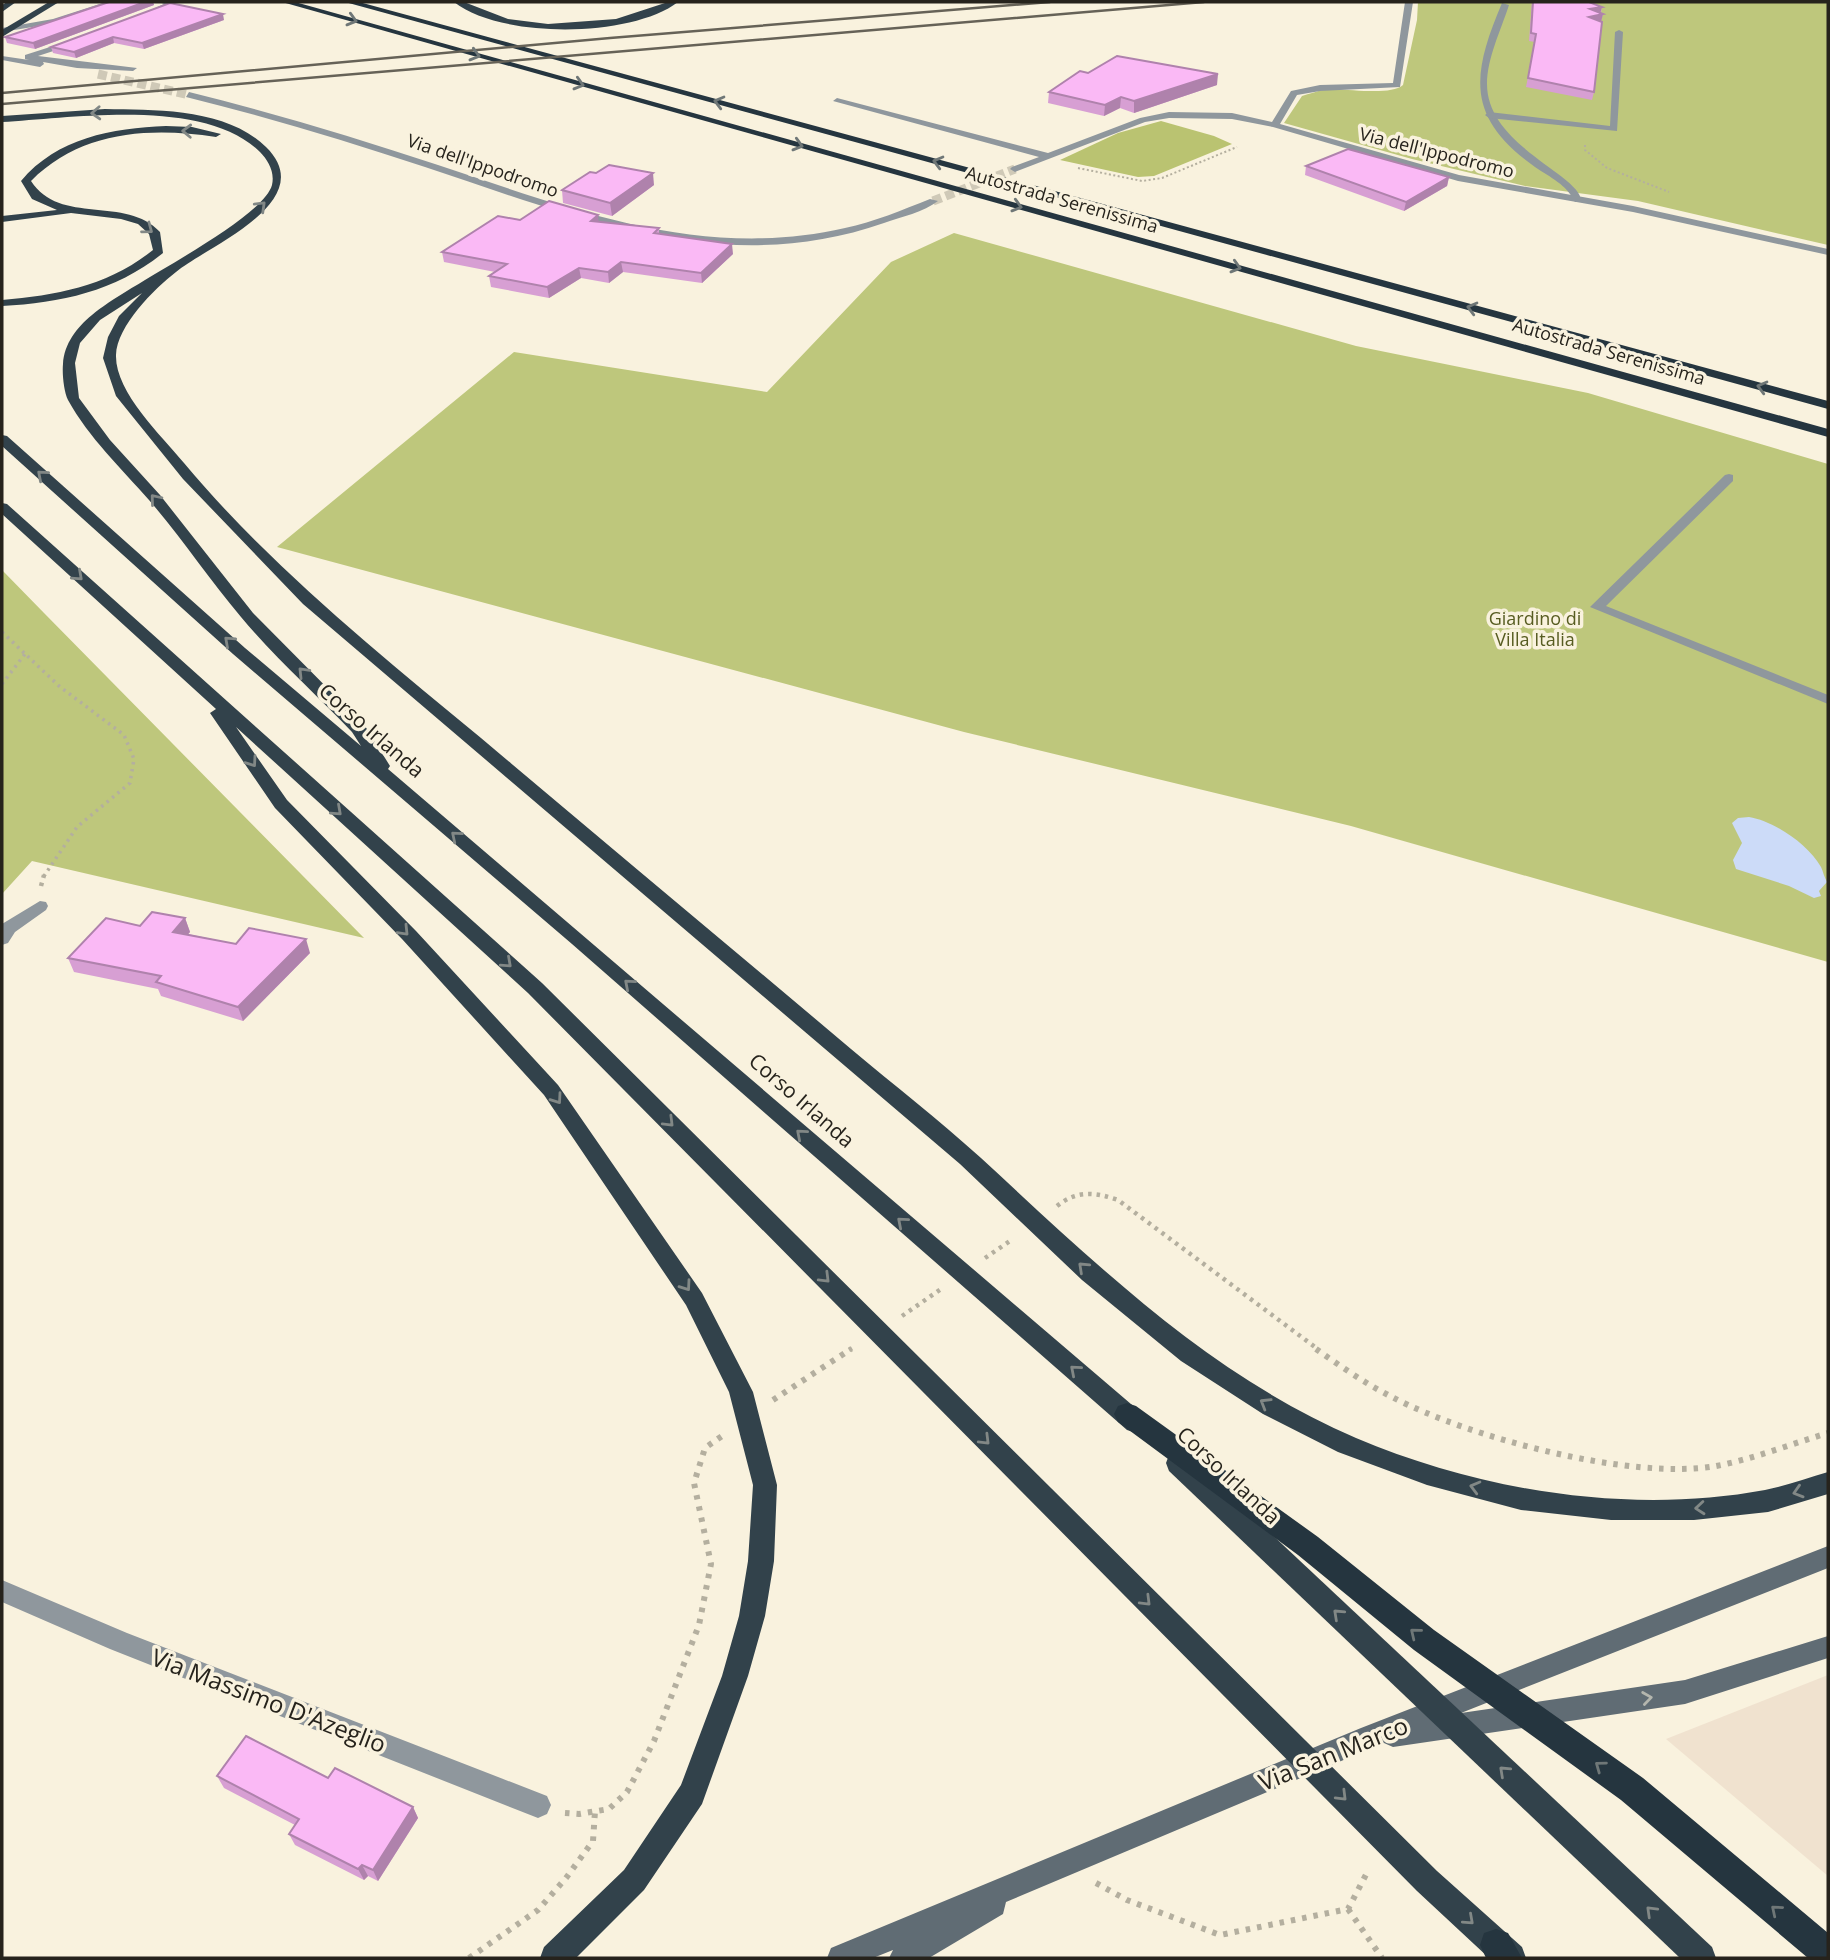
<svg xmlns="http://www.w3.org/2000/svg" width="1830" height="1960" viewBox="0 0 1830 1960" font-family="'Open Sans',sans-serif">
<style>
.commercial{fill:#f0e2cf}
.green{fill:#bec77c}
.forest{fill:#bac371}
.water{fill:#ccdbf8}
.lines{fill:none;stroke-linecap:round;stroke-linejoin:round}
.minor-tunnel{stroke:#cfc9b7;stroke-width:9;stroke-dasharray:9 4.5;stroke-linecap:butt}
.path-far3{stroke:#b4af9f;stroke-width:2;stroke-dasharray:2 2.5;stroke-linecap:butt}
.path-far2{stroke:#b4af9f;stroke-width:3.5;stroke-dasharray:2.5 4.5;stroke-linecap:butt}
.path-far1{stroke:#b4af9f;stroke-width:4.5;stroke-dasharray:3.5 5;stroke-linecap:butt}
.path{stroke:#b4af9f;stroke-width:6;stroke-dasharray:4.5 7;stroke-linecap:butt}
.service{fill:#8f979d;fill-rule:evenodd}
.pedestrian{fill:#8f979d;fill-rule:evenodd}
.minor{fill:#8f979d;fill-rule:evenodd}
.secondary{fill:#606c74;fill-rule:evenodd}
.trunk{fill:#32424b;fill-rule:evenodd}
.motorway{fill:#25353f;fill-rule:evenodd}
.rail{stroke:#666257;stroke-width:2.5}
.wall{fill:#d79fd3}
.shaded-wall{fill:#af82ac}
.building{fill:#fab9f5;stroke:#af82ac;stroke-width:2}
.oneway{stroke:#6f7777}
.oneway2{stroke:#828886}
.oneway3{stroke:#b4b6ae}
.labels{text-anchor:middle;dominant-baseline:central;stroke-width:7;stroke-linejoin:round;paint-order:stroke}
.far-street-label{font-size:18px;fill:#26231c;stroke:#f9f2de}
.far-park-label{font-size:18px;fill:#575c21;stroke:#f9f2de}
.street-label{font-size:21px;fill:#26231c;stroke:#f9f2de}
.near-street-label{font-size:24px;fill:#26231c;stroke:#f9f2de}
</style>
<rect width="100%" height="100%" fill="#f9f2de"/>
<!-- commercial -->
<polygon class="commercial" points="1828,1675 1828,1876 1666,1739"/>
<!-- green -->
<g class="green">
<path d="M1418,2H1828V245L1638,201L1525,186L1412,159L1284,123L1302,96C1309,94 1317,91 1324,90C1343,87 1389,97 1403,85L1417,20Z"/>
<polygon points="954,233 1356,346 1588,393 1828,464 1828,962 1351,826 964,732 277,547 514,352 767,392 891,262"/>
<polygon points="2,570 44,613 364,938 32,861 2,894"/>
</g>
<!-- forest -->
<polygon class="forest" points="1161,121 1214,136 1232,144 1154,176 1138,177 1060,160 1118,133"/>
<!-- water -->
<path class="water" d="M1749,817C1774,821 1808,844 1821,867C1823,871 1824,877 1827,882L1819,891L1821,896L1814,898L1789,886L1736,869L1733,860L1742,843L1732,823L1738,818Z"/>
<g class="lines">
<!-- minor-tunnel -->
<g class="minor-tunnel">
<polyline points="98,74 189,95"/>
<polyline points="933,201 1015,169"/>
</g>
<!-- path-far3 -->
<g class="path-far3">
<polyline points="1585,145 1585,150 1607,168 1669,192"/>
<polyline points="1078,168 1142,181 1162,178 1237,147"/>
</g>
<!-- path-far2 -->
<g class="path-far2">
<polyline points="2,632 59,686 124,735 134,759 130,783 77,827 44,876"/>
<polyline points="2,684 25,654"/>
</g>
<!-- path-far1 -->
<g class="path-far1">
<polyline points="41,886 44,875"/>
<path d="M1057,1206C1077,1190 1095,1192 1118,1200L1319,1350"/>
<polyline points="985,1258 1013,1239"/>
<polyline points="902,1316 941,1289"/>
<polyline points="849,1350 854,1347"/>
</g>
<!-- path -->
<g class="path">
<path d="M1316,1349C1340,1366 1366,1384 1392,1397C1468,1437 1631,1481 1716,1466C1753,1459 1791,1444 1828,1433"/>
<polyline points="773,1400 851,1349"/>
<polyline points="565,1813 579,1814 609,1809 627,1792 654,1741 699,1625 711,1564 694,1483 705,1448 722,1436"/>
<polyline points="1096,1883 1127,1900 1220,1935 1348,1909 1369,1869"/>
<polyline points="1348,1909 1382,1958"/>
<polyline points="469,1958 538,1910 566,1878 593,1841 595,1811"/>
</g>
<!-- service -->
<g class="service">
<path d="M1502,3L1509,5C1501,30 1487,58 1487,84C1487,147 1584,176 1581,202H1575C1566,184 1551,178 1535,167C1466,118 1471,76 1502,3Z"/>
<polygon points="1729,474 1733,475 1733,481 1606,606 1828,695 1828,704 1590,607 1725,475"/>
</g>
<!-- pedestrian -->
<polygon class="pedestrian" points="1619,30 1623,32 1617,131 1489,118 1485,115 1489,112 1610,126 1615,32"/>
<!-- minor -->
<g class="minor">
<polygon points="106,2 117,2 57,23 2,32 2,28 53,19"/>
<polygon points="159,2 175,4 151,14 151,10 164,4"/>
<polygon points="1405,2 1413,2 1400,87 1320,91 1297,95 1280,124 1459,175 1633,206 1828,249 1828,255 1633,212 1458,181 1273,127 1232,119 1169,118 1145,122 1015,172 1010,169 1012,167 1039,157 833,101 837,98 1048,153 1140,118 1169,112 1232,113 1272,122 1291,91 1320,85 1393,83"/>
<polygon points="75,39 78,43 38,56 137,68 133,71 77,68 43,62 44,64 40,67 2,60 2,56 29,60 25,59 25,55"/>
<path d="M189,92C273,113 356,138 438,165C571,209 702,261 845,228C874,222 902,210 930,199L938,201C924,212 901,217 884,223C724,279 576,217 425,167C346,141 267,117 186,97Z"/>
<polygon points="40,901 46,902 48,906 46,910 15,932 8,943 2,945 2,924"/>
<polygon points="2,1580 127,1633 547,1796 551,1805 547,1814 538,1818 110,1649 2,1602"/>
</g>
<!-- secondary -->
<polygon class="secondary" points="1828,1546 1828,1568 1461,1713 1685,1680 1828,1636 1828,1658 1685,1704 1393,1747 1384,1743 1006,1902 1003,1914 929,1958 889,1958 893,1950 873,1958 827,1958 831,1948 1361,1728"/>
<!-- trunk -->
<g class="trunk">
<polygon points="7,2 16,2 2,12 2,5"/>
<polygon points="49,2 59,2 2,37 2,30"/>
<path d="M454,2H464L508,19L548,24L616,19L668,2H678C631,38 501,39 454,2Z"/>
<path d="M105,109C157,110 226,108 266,147C321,201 209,245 176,272C154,289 117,326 116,355C115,392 161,435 184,463C271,567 377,652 481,738C604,842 728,945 851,1049C894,1085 939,1120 981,1158C1096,1264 1209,1375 1356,1438C1481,1491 1630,1515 1765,1490C1786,1486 1807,1478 1828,1472V1494L1768,1512L1694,1520H1611L1521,1510L1427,1485L1338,1452L1263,1414L1181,1361L1082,1280L960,1164L303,604L183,479L116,396L103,358L108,337L119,316L142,293L100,320L80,343L75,363L79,398L110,440L160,495L253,613L365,726L390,766L388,769L1145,1416L1148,1423L1145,1430L1136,1433L1127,1430L572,944L233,654L2,446V435L7,436L245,648L361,746L352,732C316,694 275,658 241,617C209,579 181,537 149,500C121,468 89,438 68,400C64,392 62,374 63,364C64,344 77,327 92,315C125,286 262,221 272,185C275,172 268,160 260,152C204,97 74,118 2,122V116Z"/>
<path d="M166,126L192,127L221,134L216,137C149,127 81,131 31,181C60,226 126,195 160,232L163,253C116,291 61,303 2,306V300C58,295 108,286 153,250L149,234L138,224L121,219L71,213L2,222V216L57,210L32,199L21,181C57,138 112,128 166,126Z"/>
<polygon points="2,503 7,504 542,983 1437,1871 1522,1947 1526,1958 1489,1958 1417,1891 528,993 236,727 287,800 416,931 558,1085 702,1293 753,1392 777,1485 774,1561 765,1616 748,1676 702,1804 644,1890 576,1958 540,1958 544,1947 624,1870 681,1785 722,1676 739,1616 748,1561 753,1485 729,1392 686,1305 544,1095 402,939 275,808 210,713 216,709 2,514"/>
<polygon points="1178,1452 1187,1455 1712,1947 1716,1958 1680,1958 1169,1471 1166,1463 1169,1455"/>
</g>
<!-- motorway -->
<g class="motorway">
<polygon points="282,2 295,2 1828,429 1828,437"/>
<polygon points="345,2 359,2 1828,401 1828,409"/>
<polygon points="1127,1403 1136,1406 1318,1537 1434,1630 1643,1778 1828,1933 1828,1958 1808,1958 1621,1800 1414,1650 1298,1555 1118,1422 1114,1414 1118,1406"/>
<polygon points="1496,1929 1508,1933 1522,1958 1486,1958 1480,1945 1484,1933"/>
</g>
<!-- rail -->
<g class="rail">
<polyline points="2,93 610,38 1050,2"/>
<polyline points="2,104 1204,2"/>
</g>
</g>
<!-- wall -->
<g class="wall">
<polygon points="109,2 153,2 154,5 35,49 7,43 5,37"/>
<polygon points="1532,2 1589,2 1602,7 1601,13 1603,14 1601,21 1594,92 1592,100 1526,87 1535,42 1529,41"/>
<polygon points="224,20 144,49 114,43 76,58 53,53 51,47"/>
<polygon points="1088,73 1217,85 1134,113 1120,108 1104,116 1048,103 1049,92"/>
<polygon points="1306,166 1449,177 1447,186 1404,211 1305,175"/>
<polygon points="654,185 612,216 563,203 562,190"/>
<polygon points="520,220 599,222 659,228 659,233 733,254 702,283 623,272 609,283 581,278 549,298 491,287 489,276 495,272 444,262 442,252"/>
<polygon points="185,918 190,932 188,934 236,944 310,953 243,1021 161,996 158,989 74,972 68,958 140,926"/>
<polygon points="217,1776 328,1778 413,1807 418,1818 378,1881 368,1876 364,1880 295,1845 289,1834 295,1825 224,1788"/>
</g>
<!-- shaded-wall -->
<g class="shaded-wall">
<polygon points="145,2 153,2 154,5 35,49 33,43"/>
<polygon points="1602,7 1600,14 1603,14 1601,22 1588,25 1590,9"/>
<polygon points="223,14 224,20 144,49 142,43"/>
<polygon points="113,37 114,43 76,58 74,52"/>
<polygon points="1218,74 1217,85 1134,113 1134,101"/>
<polygon points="1121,97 1120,108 1104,116 1105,105"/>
<polygon points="653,173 654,185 612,216 610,203"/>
<polygon points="1449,177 1447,186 1404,211 1406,202"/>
<polygon points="598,215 599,225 591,221"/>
<polygon points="732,244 733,254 702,283 701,273"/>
<polygon points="621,262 623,272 609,283 608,272"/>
<polygon points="579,268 581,278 549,298 547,287"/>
<polygon points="185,918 190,932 178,946 173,932"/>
<polygon points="306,939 310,953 243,1021 238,1007"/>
<polygon points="413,1807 418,1818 378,1881 373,1870"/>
<polygon points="362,1865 368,1876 364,1880 358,1869"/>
</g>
<!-- building -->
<g class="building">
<polygon points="109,2 145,2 33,43 5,37"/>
<polygon points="1533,2 1589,2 1602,7 1590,9 1603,14 1589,17 1602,22 1594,92 1528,78 1536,34 1531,33"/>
<polygon points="170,3 223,14 142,43 113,37 74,52 51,47"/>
<polygon points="1117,56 1218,74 1134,101 1121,97 1105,105 1049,92 1080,71 1088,73"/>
<polygon points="1348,149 1449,177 1406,202 1306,166"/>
<polygon points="609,165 653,173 610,203 562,190 590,172 596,173"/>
<polygon points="549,201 598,215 591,221 659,228 654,233 732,244 701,273 621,262 608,272 579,268 547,287 489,276 507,264 442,252 498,216 520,220"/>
<polygon points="152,912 185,918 173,932 236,944 249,928 306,939 238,1007 156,982 161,976 68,958 106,918 140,926"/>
<polygon points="246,1736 328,1778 335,1768 413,1807 373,1870 362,1865 358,1869 289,1834 299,1819 217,1776"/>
</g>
<!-- one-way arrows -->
<defs><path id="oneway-chevron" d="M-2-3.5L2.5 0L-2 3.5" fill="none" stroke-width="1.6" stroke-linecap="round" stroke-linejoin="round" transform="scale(1.75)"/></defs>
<g class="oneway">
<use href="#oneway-chevron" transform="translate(352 20) rotate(16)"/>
<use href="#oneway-chevron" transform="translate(475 55) rotate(16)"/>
<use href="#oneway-chevron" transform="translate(579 84) rotate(16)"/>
<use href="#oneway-chevron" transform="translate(719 102) rotate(-165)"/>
<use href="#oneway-chevron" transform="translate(798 145) rotate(16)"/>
<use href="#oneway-chevron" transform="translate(938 162) rotate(-165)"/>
<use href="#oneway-chevron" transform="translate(1017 206) rotate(16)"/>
<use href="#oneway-chevron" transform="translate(1236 267) rotate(16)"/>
<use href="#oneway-chevron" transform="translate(1472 308) rotate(-165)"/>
<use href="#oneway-chevron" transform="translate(1762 387) rotate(-165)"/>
<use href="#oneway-chevron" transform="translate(1415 1633) rotate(-141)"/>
<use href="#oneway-chevron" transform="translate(1600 1766) rotate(-144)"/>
<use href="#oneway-chevron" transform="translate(1776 1910) rotate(-140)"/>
</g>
<g class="oneway2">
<use href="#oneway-chevron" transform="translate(96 113) rotate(177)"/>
<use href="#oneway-chevron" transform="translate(187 131) rotate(-178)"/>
<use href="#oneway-chevron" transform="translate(261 206) rotate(-44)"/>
<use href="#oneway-chevron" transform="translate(148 229) rotate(37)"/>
<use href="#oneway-chevron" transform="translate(42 475) rotate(-139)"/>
<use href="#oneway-chevron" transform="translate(155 499) rotate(-130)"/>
<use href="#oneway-chevron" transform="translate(78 576) rotate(42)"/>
<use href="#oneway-chevron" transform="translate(229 641) rotate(-138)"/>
<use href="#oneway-chevron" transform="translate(303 672) rotate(-134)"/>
<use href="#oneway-chevron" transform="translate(252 762) rotate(55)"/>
<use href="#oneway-chevron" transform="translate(337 811) rotate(42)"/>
<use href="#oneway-chevron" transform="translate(456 836) rotate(-140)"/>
<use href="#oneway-chevron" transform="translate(404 931) rotate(46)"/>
<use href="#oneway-chevron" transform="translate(507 963) rotate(42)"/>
<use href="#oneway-chevron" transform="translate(629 984) rotate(-139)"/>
<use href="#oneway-chevron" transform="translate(557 1099) rotate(55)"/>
<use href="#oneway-chevron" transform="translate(669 1122) rotate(45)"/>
<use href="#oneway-chevron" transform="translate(801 1134) rotate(-139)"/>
<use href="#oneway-chevron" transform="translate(902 1222) rotate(-139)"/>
<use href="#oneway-chevron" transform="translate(1083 1267) rotate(-137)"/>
<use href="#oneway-chevron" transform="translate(825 1278) rotate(45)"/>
<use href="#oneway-chevron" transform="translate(686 1286) rotate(55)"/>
<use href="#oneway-chevron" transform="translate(1075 1370) rotate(-139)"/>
<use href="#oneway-chevron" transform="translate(1265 1403) rotate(-149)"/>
<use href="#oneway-chevron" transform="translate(985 1440) rotate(45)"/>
<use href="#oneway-chevron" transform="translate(1475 1487) rotate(-165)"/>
<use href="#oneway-chevron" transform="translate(1798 1492) rotate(163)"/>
<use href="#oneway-chevron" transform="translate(1700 1508) rotate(175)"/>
<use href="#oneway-chevron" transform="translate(1146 1601) rotate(45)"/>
<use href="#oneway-chevron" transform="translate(1338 1614) rotate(-137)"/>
<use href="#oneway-chevron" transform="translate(1504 1771) rotate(-137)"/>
<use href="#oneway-chevron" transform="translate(1342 1796) rotate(45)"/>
<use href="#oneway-chevron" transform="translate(1651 1911) rotate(-136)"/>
<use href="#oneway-chevron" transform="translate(1469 1920) rotate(42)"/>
</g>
<use class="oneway3" href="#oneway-chevron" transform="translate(1647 1698) rotate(-8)"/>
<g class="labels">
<!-- far-street labels -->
<g class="far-street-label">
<text transform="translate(1437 152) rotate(14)">Via dell'Ippodromo</text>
<text transform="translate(483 165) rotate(19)">Via dell'Ippodromo</text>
<text transform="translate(1062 199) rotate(16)">Autostrada Serenissima</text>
<text transform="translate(1609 351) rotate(16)">Autostrada Serenissima</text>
</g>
<!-- far-park labels -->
<g class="far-park-label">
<text x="1535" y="618">Giardino di<tspan x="1535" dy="21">Villa Italia</tspan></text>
</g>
<!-- street labels -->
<g class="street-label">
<text transform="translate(372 730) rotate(41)">Corso Irlanda</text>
<text transform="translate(802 1100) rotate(41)">Corso Irlanda</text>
<text transform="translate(1229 1475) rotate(43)">Corso Irlanda</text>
</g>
<!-- near-street labels -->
<g class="near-street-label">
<text transform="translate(269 1700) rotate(21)">Via Massimo D'Azeglio</text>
<text transform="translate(1333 1753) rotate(-22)">Via San Marco</text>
</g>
</g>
<!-- border -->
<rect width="1830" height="1960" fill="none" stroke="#26231c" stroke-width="7"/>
</svg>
